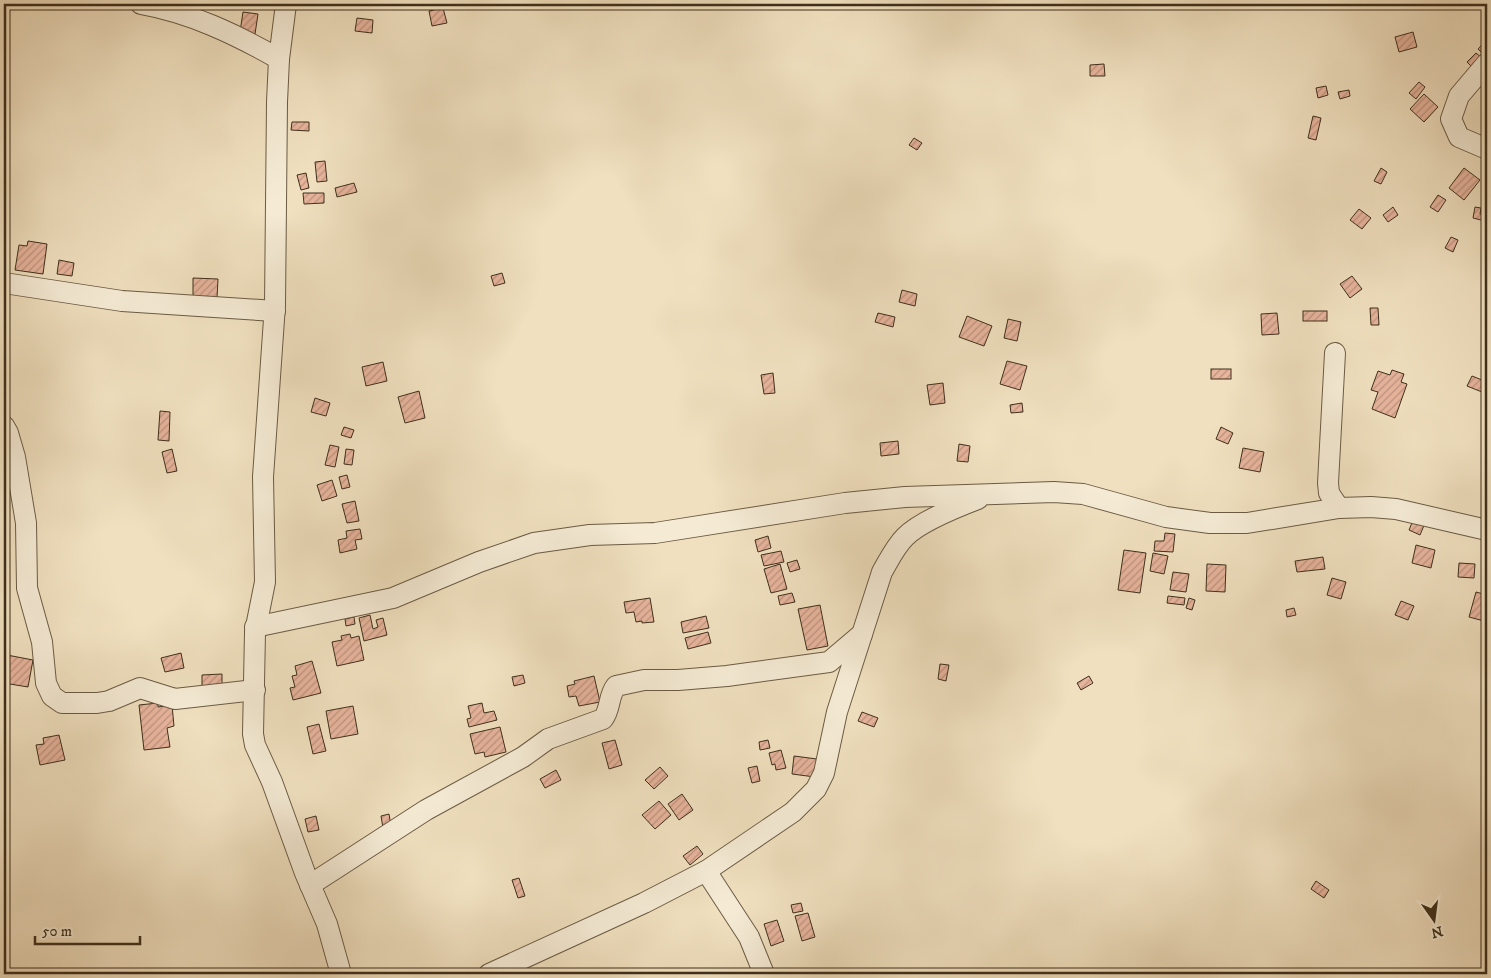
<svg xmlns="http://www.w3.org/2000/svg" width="1491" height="978" viewBox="0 0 1491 978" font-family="'IM FELL DW Pica',serif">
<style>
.building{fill:url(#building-hatch);stroke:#3f2f1b}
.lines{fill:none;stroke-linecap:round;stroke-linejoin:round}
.minor-casing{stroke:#6b5b44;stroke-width:22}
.minor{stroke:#f5ebd5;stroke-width:20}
</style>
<defs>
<pattern id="building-hatch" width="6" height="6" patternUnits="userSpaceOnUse" patternTransform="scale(1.25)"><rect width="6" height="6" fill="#e7b49c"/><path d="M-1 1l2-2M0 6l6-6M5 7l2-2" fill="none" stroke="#bd937e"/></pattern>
</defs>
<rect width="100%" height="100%" fill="#f0e0bf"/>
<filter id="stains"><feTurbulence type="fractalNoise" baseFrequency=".004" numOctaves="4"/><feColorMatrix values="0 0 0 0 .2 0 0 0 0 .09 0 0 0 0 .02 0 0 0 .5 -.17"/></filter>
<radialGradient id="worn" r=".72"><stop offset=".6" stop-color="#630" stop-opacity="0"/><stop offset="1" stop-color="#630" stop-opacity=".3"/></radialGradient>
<!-- building -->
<g class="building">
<polygon points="443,8 447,23 432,26 429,11"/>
<polygon points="243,12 258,14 255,34 240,32"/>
<polygon points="357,18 373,20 372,33 355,31"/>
<polygon points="1413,32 1417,47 1399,52 1395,37"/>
<polygon points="1487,39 1487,54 1485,56 1478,49"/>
<polygon points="1476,53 1482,58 1473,68 1467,62"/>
<polygon points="1104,64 1105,76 1090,76 1090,65"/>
<polygon points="1419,82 1425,87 1416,99 1409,93"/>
<polygon points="1326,86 1328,95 1318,98 1316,88"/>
<polygon points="1349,90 1350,96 1340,99 1338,92"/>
<polygon points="1424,94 1438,107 1424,122 1410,109"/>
<polygon points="1313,116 1321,118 1316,140 1308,138"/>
<polygon points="292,122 309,122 309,131 291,130"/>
<polygon points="914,138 922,143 917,150 909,145"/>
<polygon points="325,161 327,181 317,182 315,162"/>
<polygon points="1381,168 1387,172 1381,184 1374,181"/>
<polygon points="1464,168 1480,180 1464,200 1449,188"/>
<polygon points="306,173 309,188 301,190 297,175"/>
<polygon points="354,183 357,192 337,197 335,188"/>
<polygon points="303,193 324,193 324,203 304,204"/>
<polygon points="1438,195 1446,200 1438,212 1430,207"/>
<polygon points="1393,207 1398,215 1388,222 1383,215"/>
<polygon points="1475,207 1481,208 1480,214 1487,215 1485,221 1473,218"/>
<polygon points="1359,209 1371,218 1362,229 1350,220"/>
<polygon points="1451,237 1458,240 1453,252 1445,248"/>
<polygon points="28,241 47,244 43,274 15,270 19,245 27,246"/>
<polygon points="59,260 74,263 72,276 57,274"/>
<polygon points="502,273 505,283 494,286 491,276"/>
<polygon points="1352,276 1362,289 1350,298 1340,284"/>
<polygon points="193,278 218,279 217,298 193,297"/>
<polygon points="902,290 917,294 915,306 899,302"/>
<polygon points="1370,308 1378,308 1379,325 1371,325"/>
<rect x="1303" y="311" width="24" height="10"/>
<polygon points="878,313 895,317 893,327 875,322"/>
<polygon points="1277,313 1279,334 1262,335 1261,314"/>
<polygon points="967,316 992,326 984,346 959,337"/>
<polygon points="1008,319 1021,322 1017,341 1004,338"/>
<polygon points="1007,361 1027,366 1020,390 1000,384"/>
<polygon points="383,362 387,381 366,386 362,367"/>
<rect x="1211" y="369" width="20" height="10"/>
<polygon points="1392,370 1404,374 1401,382 1407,384 1395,418 1372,409 1378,392 1371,390 1378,371 1390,375"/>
<polygon points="773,373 775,393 764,394 761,375"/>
<polygon points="1472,376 1487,382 1487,394 1467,386"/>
<polygon points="943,383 945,403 930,405 927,385"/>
<polygon points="419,391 425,418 405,423 398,397"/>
<polygon points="315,398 330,403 326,416 311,412"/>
<polygon points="1022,403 1023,412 1011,413 1010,405"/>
<polygon points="160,411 170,412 169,441 158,440"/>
<polygon points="344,427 354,430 351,438 341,435"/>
<polygon points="1221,427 1233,433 1228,444 1216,439"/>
<polygon points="898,441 899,454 881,456 880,443"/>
<polygon points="959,444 970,446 968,462 957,461"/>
<polygon points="330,445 339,447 335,467 325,465"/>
<polygon points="1243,448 1264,452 1260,472 1239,468"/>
<polygon points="172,449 177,471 167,473 162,452"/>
<polygon points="346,449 354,450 352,465 344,464"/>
<polygon points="347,475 350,487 342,489 339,477"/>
<polygon points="332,480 337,496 322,501 317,485"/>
<polygon points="355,501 359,521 347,523 342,504"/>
<polygon points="1414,518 1425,523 1420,535 1409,530"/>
<polygon points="360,529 362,539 355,540 357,549 340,553 338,540 347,538 346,531"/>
<polygon points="1165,533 1175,534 1173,552 1154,551 1155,541 1164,541"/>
<polygon points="768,536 771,548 758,552 755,540"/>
<polygon points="1416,545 1435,550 1431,568 1412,563"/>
<polygon points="1124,550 1146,553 1140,593 1118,590"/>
<polygon points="781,551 784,562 764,566 761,555"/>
<polygon points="1153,553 1168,556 1164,574 1150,571"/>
<polygon points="1323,557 1325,569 1297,572 1295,561"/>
<polygon points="797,560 800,569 790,572 787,563"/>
<polygon points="1459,563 1475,564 1474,578 1458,577"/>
<polygon points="780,564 787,589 771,593 764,569"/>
<polygon points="1207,564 1226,565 1225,592 1206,591"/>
<polygon points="1173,572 1189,574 1186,592 1170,590"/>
<polygon points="1332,578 1346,582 1341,599 1327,595"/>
<polygon points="1476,592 1487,595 1484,621 1469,617"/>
<polygon points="792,593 795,602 780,605 778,596"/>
<polygon points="1168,596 1185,598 1184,605 1167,603"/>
<polygon points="650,598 654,622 642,623 642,621 636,622 634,612 626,613 624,602"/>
<polygon points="1189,598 1195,600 1192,610 1186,608"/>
<polygon points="1401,601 1414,606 1408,620 1395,615"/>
<polygon points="820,605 828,646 807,650 798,609"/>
<polygon points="1294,608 1296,615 1287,617 1286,610"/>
<polygon points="370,615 373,629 378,627 376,620 383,618 387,635 364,641 359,618"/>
<polygon points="706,616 709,628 683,633 681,622"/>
<polygon points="354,617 355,624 346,626 345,619"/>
<polygon points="708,632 711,643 688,649 685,638"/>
<polygon points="350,634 351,638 359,636 364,660 337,666 332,642 342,640 341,636"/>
<polygon points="181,653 184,668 165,672 161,658"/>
<polygon points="7,655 33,660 28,687 4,683"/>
<polygon points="312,661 321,693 293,700 290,688 295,687 292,676 297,675 295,666"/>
<polygon points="940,664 949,665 946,681 938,679"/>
<polygon points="222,674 222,686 202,687 202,675"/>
<polygon points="523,675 525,683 514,686 512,677"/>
<polygon points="594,676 600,702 579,706 576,696 569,697 567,686 575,684 574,681"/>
<polygon points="1089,676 1093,683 1081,690 1077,683"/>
<polygon points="158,703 158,707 172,705 174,726 167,728 170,747 144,750 139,705"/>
<polygon points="482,703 484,713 494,711 497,720 469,727 467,719 471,718 468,706"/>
<polygon points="353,706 358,734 331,739 326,711"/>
<polygon points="862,712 878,718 874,727 858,721"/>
<polygon points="319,724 326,751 313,754 307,727"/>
<polygon points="500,727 506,752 485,757 484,752 475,754 470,734"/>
<polygon points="59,735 65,760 40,765 36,745 44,744 43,738"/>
<polygon points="615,740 622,765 609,769 602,743"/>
<polygon points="768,740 770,748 760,750 759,742"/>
<polygon points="781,750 786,768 776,770 775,764 772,765 769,753"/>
<polygon points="794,756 817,759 815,777 792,774"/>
<polygon points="757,766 760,781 752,783 748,768"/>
<polygon points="660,767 668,776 654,789 645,780"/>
<polygon points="556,770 561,780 545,788 540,779"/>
<polygon points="682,794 693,810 679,820 668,804"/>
<polygon points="659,801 671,815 655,829 642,815"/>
<polygon points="389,814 391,826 383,828 381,816"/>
<polygon points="316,816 319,830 308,832 305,819"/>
<polygon points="697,846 703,854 690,865 683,856"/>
<polygon points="519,878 525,896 518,898 512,880"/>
<polygon points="1316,881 1329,890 1324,898 1311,889"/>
<polygon points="801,903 803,911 793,913 791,905"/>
<polygon points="808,913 815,937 802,941 795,916"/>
<polygon points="777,920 784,941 771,946 764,924"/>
</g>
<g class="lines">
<!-- minor casing -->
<g class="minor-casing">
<g id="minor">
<path d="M141,4C191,13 235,34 279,59"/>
<polyline points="286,4 279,59 277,102 275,305 263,477 265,582 255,632 253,734 255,745 272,782 305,873 327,924 341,974"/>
<polyline points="1487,63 1459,96 1451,119 1459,137 1487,149"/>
<polyline points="4,283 122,301 275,311"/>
<polyline points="1335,353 1328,483 1329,493 1339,508"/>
<polyline points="4,426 8,433 15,457 26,523 27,588 42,642 46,683 52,696 62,703 97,703 109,701 140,688 175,699 255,690"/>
<polyline points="255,627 393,598 479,562 534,543 590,535 655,533 845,503 905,497 1054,492 1083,494 1166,517 1210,523 1247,523 1339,508 1371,507 1396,509 1487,530"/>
<polyline points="706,871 749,937 764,974"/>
<path d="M310,885L426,810L523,757L548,739L603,719C611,709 608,696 616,686L644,680H678L727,676L829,662L862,634"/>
<path d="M489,974L644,903L706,871L793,812L816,789L824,773L837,712L882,572C889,560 895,547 905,537C921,521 957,507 978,499"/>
</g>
</g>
<!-- minor -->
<use href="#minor" class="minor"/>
</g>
<!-- margin -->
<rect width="1491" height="978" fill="none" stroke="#f0e0bf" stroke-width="20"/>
<rect x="5" y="5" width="1481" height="968" fill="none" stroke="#3f2f1b" stroke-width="2.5"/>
<rect x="10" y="10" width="1471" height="958" fill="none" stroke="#3f2f1b"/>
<!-- north arrow -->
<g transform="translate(1434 920) rotate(166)" stroke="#f5ebd5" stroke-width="4" paint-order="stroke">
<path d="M0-4L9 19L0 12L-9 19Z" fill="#3f2f1b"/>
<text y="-8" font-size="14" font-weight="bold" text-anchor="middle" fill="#3f2f1b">N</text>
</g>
<!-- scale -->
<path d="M35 936v8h105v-8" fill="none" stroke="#3f2f1b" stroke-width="2.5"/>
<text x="42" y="936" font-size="15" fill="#3f2f1b" stroke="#f5ebd5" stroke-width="4" paint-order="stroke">50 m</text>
<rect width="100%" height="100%" filter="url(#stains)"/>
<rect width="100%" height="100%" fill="url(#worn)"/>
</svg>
